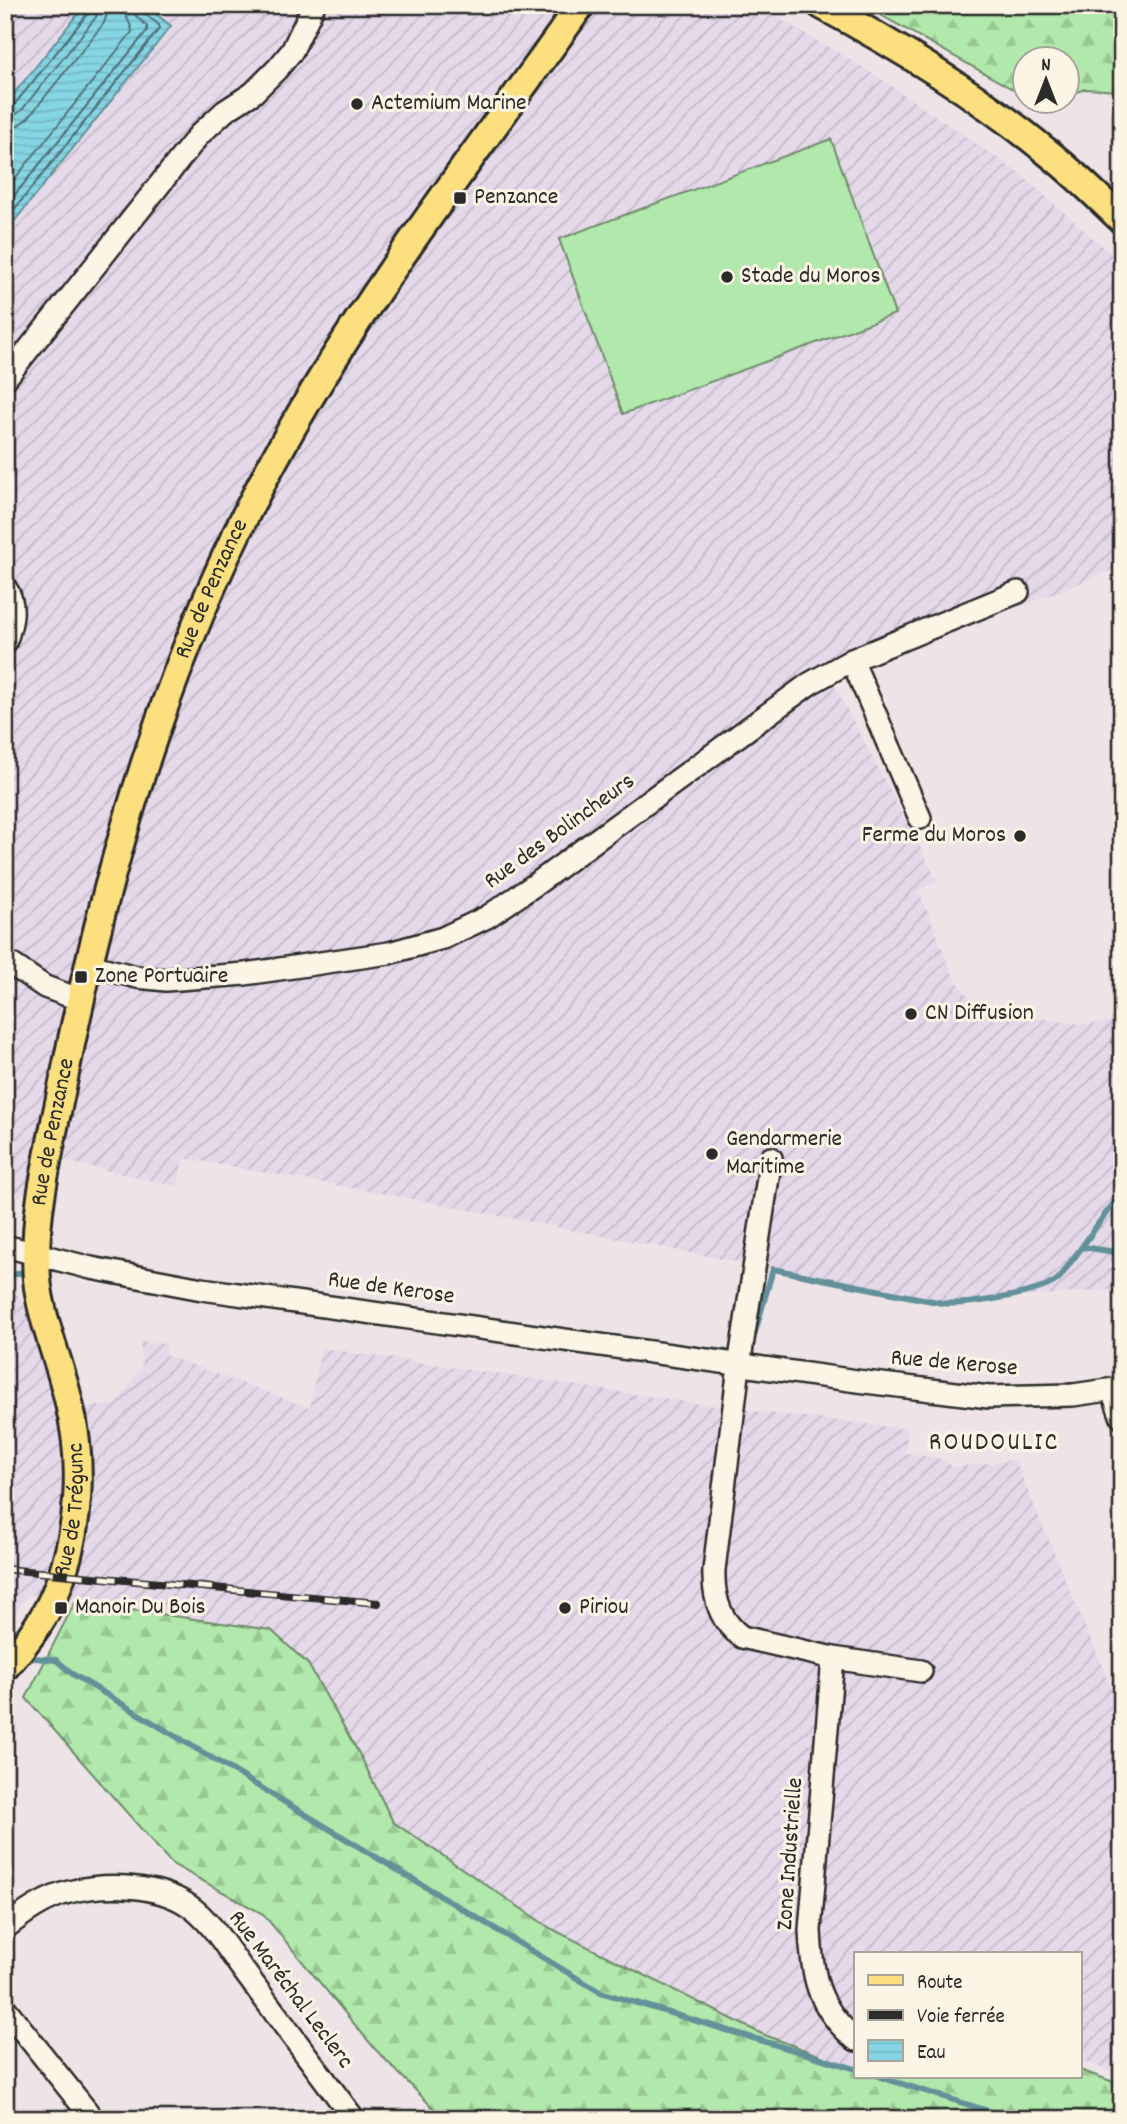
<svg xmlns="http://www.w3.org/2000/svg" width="1127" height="2124" viewBox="0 0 1127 2124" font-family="Dekko,sans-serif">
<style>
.industrial{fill:url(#industrial-furrows)}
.forest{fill:url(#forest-firs);stroke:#6e8a6b;stroke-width:2}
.pitch{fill:#b1e8ab;stroke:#6e8a6b;stroke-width:2}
.water{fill:url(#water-rules);stroke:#62919a;stroke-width:2}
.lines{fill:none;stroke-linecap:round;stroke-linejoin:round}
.shore{stroke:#4f6f75;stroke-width:2}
.stream{stroke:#62919a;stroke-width:6}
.minor-casing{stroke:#2b2b2b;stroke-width:26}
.major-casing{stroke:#2b2b2b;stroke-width:32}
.minor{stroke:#fcf5e5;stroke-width:21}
.major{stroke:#fce080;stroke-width:26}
.rail-casing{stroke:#2b2b2b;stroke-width:8}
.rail{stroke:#fcf5e5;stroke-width:5;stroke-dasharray:16;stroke-linecap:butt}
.poi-dot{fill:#2b2b2b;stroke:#fcf5e5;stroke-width:2.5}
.labels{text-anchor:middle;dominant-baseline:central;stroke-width:6;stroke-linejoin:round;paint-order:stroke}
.poi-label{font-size:24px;fill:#2b2b2b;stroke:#fcf5e5;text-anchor:start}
.street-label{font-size:24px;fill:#2b2b2b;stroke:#fcf5e5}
.neighbourhood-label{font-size:26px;letter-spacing:2px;fill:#2b2b2b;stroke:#fcf5e5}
</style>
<defs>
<pattern id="industrial-furrows" width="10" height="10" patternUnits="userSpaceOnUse" patternTransform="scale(1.75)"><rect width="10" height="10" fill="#e4d8e9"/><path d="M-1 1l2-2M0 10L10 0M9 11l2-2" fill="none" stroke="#c4bac8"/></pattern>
<pattern id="forest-firs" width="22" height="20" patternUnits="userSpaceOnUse" patternTransform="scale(1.75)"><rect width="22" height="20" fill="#b1e8ab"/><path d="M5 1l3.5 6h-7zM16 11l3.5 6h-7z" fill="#98c793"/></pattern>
<pattern id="water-rules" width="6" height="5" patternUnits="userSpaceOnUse" patternTransform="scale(1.75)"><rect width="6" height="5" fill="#86d5e4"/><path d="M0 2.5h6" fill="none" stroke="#74b7c4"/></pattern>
</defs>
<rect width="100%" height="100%" fill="#eee4e7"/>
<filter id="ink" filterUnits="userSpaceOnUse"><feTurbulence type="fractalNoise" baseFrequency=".0143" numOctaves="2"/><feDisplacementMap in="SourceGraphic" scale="14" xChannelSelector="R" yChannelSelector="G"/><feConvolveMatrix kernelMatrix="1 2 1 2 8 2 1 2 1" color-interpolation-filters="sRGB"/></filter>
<g filter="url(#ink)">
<!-- industrial -->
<g class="industrial">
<polygon points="5,5 756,5 872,73 1019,173 1119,261 1122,264 1122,566 832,681 937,880 919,891 953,976 972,1001 996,1013 1081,1024 1122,1022 1122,1289 932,1303 835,1285 799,1274 397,1196 183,1158 178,1186 36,1155 29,1187 11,1206 5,1209"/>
<polygon points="5,1279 23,1302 43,1359 55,1408 116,1405 142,1367 140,1342 166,1344 165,1355 310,1408 321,1348 735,1409 908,1429 905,1453 938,1458 954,1467 1015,1460 1122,1714 1122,2075 1080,2060 1080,1954 856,1954 856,2077 873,2087 762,2035 550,1928 393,1822 361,1757 308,1664 271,1630 28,1594 5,1626"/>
</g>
<!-- forest -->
<g class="forest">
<polygon points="863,5 1122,5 1122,91 1085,89 1068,95 1068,60 1026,60 1025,96"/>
<polygon points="75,1602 271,1630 308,1664 361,1757 393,1822 550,1928 762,2034 856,2069 856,2077 1080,2077 1080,2070 1122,2085 1122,2119 444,2119 375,2049 263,1914 172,1864 26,1698"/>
</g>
<!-- pitch -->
<polygon class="pitch" points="831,139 895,314 623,414 559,239"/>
<!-- water -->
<polygon class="water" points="85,5 145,5 171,26 5,233 5,105"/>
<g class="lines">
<!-- shore -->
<g class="shore">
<polyline points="5,108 14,105 89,12 90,5"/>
<polyline points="5,117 13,116 21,111 96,17 99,5"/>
<polyline points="5,128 17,126 28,118 104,23 110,5"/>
<path d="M5,191L132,32C132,23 123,16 123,5"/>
<polyline points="5,207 147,31 147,26 136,16 133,5"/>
<polyline points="5,221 159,29 159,25 144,13 142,5"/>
</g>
<!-- stream -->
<g class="stream">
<polyline points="1083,1247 1122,1253"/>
<polyline points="5,1277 30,1270"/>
<path d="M752,1343L773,1269L942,1303C964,1306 1039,1294 1057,1280C1062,1276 1066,1268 1070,1263C1088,1240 1102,1215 1122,1194"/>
<polyline points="712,1350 736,1353"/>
<polyline points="24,1657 56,1660 74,1675 600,1992 856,2069"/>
<polyline points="880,2077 1014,2119"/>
</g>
<!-- minor casing -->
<g class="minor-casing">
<g id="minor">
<polyline points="5,379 199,135 225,111 253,93 278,68 292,51 314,5"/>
<path d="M5,587C17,604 12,624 5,643"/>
<polyline points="852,660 920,818"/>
<polyline points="5,960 45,987 81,1000"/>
<polyline points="89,965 137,977 166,980 245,974 389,953 443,938 487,917 536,884 809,684 852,660 1018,592"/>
<path d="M771,1158L739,1366L714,1570C713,1596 719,1621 742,1637L833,1658L921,1671"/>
<polyline points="5,1246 91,1268 202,1289 857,1381 989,1397 1073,1395 1122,1388"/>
<polyline points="1112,1390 1122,1418"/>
<path d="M833,1658L810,1930C812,1978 818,2008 856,2040"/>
<path d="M5,1928C24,1913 45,1898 69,1892C105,1883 157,1884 188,1905C212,1921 229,1952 246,1974C282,2022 318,2071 354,2119"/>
<polyline points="5,2008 93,2119"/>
</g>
</g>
<!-- major casing -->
<g class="major-casing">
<g id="major">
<path d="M821,5C899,47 978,95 1046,151C1073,172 1097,196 1122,220"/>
<path id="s1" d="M5,1667C25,1645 45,1619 56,1591C80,1533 84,1463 69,1403C60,1361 41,1321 37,1279C35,1252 37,1223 41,1197C49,1146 61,1095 71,1044C115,835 178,631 283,444C369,290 479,149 581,5"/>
</g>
</g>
<!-- minor -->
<use href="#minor" class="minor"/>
<!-- major -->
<use href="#major" class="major"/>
<!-- rail casing -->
<g class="rail-casing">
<polyline id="rail" points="5,1569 378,1603"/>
</g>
<!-- rail -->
<use href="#rail" class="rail"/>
</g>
</g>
<!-- markers -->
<g class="poi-dot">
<circle cx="357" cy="104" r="7"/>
<rect x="453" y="191" width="14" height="14" rx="3.5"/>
<circle cx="727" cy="277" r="7"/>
<circle cx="1020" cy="836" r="7"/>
<rect x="74" y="970" width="14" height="14" rx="3.5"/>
<circle cx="911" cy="1014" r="7"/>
<circle cx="712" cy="1154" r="7"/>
<rect x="54" y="1601" width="14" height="14" rx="3.5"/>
<circle cx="565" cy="1608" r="7"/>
</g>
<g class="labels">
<!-- poi labels -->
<g class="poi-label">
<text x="371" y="104">Actemium Marine</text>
<text x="474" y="198">Penzance</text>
<text x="741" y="277">Stade du Moros</text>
<text x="1006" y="836" text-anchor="end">Ferme du Moros</text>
<text x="95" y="977">Zone Portuaire</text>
<text x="925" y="1014">CN Diffusion</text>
<text x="726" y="1140">Gendarmerie<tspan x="726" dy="28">Maritime</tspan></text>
<text x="75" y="1608">Manoir Du Bois</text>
<text x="579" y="1608">Piriou</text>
</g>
<!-- street labels -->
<g class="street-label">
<text stroke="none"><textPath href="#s1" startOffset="1127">Rue de Penzance</textPath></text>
<text transform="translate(560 832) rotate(-36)">Rue des Bolincheurs</text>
<text stroke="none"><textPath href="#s1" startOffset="560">Rue de Penzance</textPath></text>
<text transform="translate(391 1289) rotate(8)">Rue de Kerose</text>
<text transform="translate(954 1364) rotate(5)">Rue de Kerose</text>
<text stroke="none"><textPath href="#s1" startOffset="175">Rue de Trégunc</textPath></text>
<text transform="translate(791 1854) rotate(-86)">Zone Industrielle</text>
<text transform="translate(290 1990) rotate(53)">Rue Maréchal Leclerc</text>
</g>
<!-- neighbourhood labels -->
<g class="neighbourhood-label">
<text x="994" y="1443">ROUDOULIC</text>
</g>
</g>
<!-- margin -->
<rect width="1127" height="2124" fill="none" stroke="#fcf5e5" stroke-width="28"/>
<rect x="14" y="14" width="1099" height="2096" fill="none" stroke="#2b2b2b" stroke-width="2.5" filter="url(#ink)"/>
<!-- legend -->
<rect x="854" y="1952" width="228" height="126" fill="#fcf5e5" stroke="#a8a49b" stroke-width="2"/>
<rect x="868" y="1975" width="35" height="10" fill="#fce080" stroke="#a8a49b" stroke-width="2"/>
<text x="917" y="1988" font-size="21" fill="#2b2b2b">Route</text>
<rect x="868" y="2010" width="35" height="10" fill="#2b2b2b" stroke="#a8a49b" stroke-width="2"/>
<text x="917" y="2022" font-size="21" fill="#2b2b2b">Voie ferrée</text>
<rect x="868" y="2040" width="35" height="21" fill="url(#water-rules)" stroke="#a8a49b" stroke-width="2"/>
<text x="917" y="2058" font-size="21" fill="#2b2b2b">Eau</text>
<!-- north arrow -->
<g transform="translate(1046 80)"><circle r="33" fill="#fcf5e5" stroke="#a8a49b" stroke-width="2"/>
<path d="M0-5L12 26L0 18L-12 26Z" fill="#2b2b2b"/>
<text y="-10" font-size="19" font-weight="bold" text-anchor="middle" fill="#2b2b2b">N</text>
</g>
</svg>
